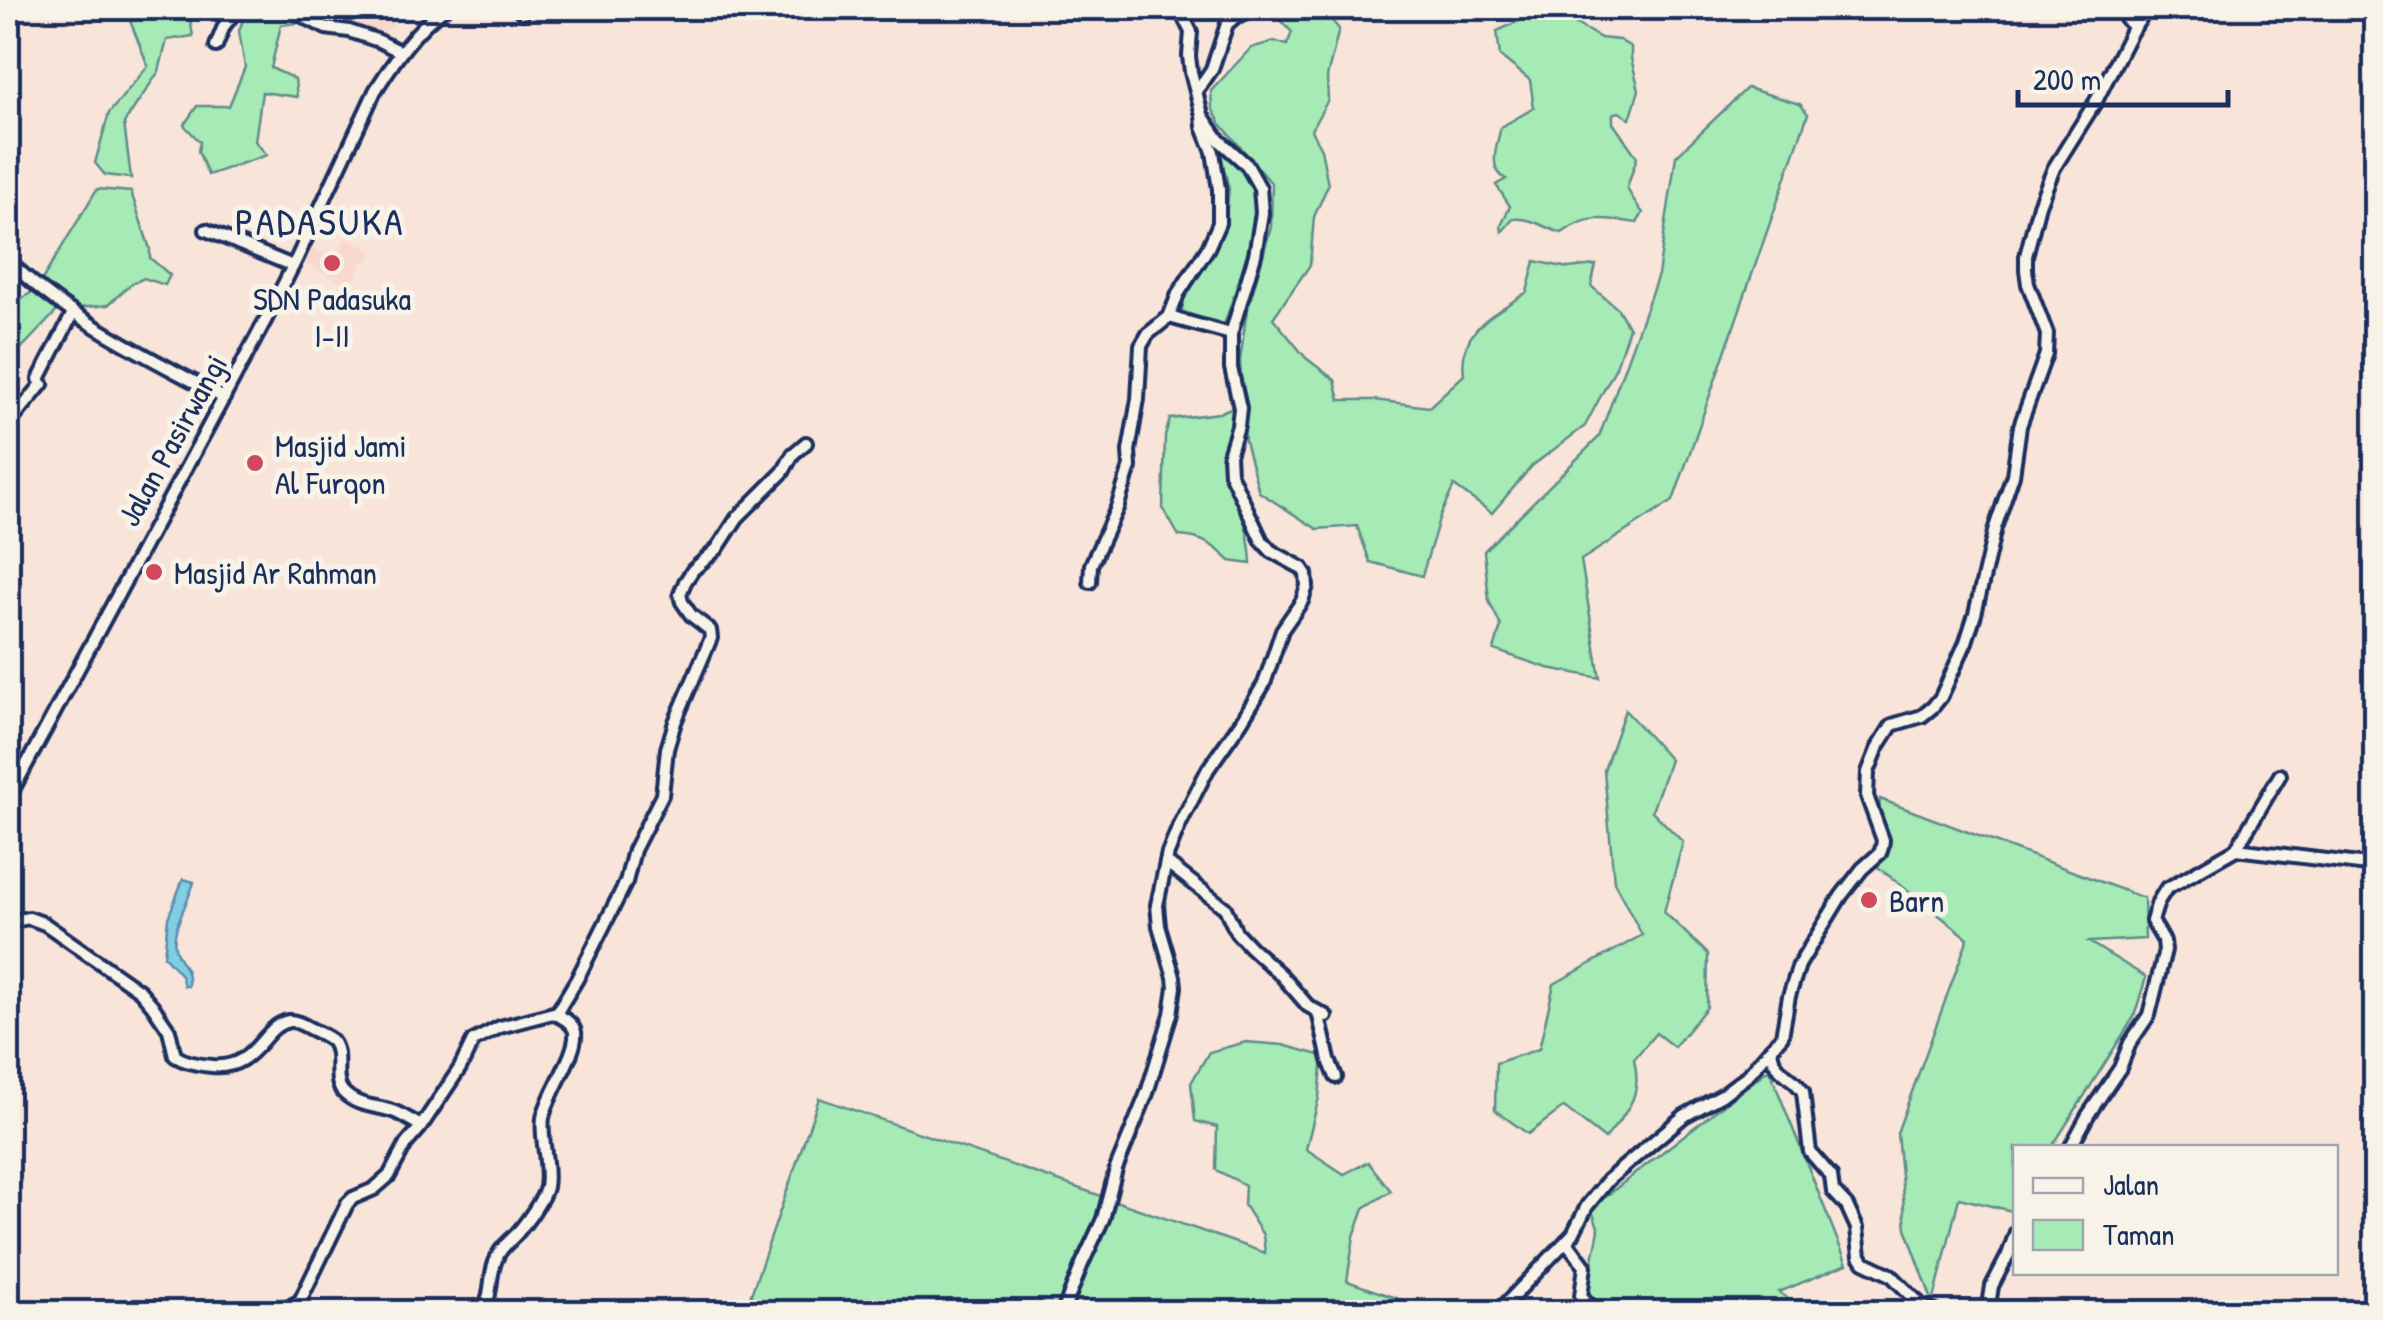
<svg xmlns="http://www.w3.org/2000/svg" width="2383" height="1320" viewBox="0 0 2383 1320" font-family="'Patrick Hand',sans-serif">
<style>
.built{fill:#f9d9cd}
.green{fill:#a6eab6;stroke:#608c8a;stroke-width:2.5}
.water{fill:#82cde1;stroke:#598ead;stroke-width:2.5}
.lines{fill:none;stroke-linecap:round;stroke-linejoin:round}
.minor-casing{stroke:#1b2f5e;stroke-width:18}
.minor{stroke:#f7f3e8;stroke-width:10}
.poi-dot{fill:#d1495b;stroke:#f7f3e8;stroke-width:4}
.labels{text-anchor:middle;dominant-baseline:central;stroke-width:10;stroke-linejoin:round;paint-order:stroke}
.poi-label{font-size:32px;fill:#1b2f5e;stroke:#f7f3e8;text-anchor:start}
.street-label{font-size:32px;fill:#1b2f5e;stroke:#f7f3e8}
.quarter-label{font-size:38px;letter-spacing:2.5px;fill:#1b2f5e;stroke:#f7f3e8}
</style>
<rect width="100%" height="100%" fill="#f8e4d8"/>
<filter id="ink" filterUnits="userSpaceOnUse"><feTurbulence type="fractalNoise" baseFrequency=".01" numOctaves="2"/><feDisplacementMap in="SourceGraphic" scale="20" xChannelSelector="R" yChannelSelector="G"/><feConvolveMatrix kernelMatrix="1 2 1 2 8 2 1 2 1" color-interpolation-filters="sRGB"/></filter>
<g filter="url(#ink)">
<!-- built -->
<g class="built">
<polygon points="331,8 399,8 396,11 400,15 381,41 327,27"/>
<polygon points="345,238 372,251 367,262 363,261 351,286 302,263 309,247 335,258"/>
</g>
<!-- green -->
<g class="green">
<polygon points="125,8 188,8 193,36 167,40 159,71 124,123 131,178 105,175 95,163 109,113 148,66"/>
<polygon points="247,8 274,8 304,22 281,25 271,68 295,79 297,97 262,92 255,141 267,155 208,175 198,151 200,142 184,125 197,106 229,106 245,67 239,31"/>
<path d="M1274,8H1321L1339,29L1327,77L1328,100L1311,130L1321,149L1328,185L1314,217L1310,265L1273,318L1306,358L1335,380L1340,400H1374L1429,407L1464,375C1458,328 1494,315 1527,292L1535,261L1568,268L1596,265L1591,286L1618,309L1629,328L1616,367L1585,426L1532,466L1492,513L1454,486L1440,516L1422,576L1370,562L1357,526L1317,529L1259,492L1245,441L1240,361L1246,316L1271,227L1272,184L1220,123L1212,108L1211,91L1251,48L1274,41L1287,45L1292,32L1271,11Z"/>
<path d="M1541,11L1574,23L1601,38L1619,40L1631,47V58L1639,90L1630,119L1619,112L1613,114V123L1637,157L1627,188L1634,201L1643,213L1637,223C1608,218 1586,214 1562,233C1544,228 1532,217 1513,219L1502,232L1501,226L1510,206L1496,185L1506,179C1487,169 1497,145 1501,127L1534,108L1530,80L1500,56L1497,31Z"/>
<polygon points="1747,88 1800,104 1808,114 1673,501 1581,560 1600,678 1548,668 1494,650 1501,626 1489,601 1484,551 1599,437 1658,275 1676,156"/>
<path d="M1219,149C1232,160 1251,173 1254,190C1261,225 1234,294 1223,328L1182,311L1184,295L1225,226L1229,189Z"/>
<polygon points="97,189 131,192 150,249 150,258 170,275 165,285 144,278 131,284 108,305 58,310 16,354 8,373 8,306 36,290"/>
<path d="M1233,407C1233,432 1218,455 1225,479C1226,484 1231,488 1233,493C1244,514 1250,540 1251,564L1230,561C1214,545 1202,537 1179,536L1163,508L1165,436L1170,419L1219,413Z"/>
<path d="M1625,710L1670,760L1652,811L1683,842L1664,912L1708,954L1707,1007L1674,1047L1656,1033L1634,1059C1643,1097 1627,1111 1605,1139L1564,1107L1528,1134L1495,1110L1496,1063L1539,1049L1554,984L1642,935L1614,882L1604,770Z"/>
<polygon points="1880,799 2144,898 2145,939 2089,942 2146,977 2134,1017 2052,1147 2016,1148 2015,1205 2012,1211 1959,1198 1933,1303 1906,1228 1897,1133 1968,938 1874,864"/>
<polygon points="1246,1042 1283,1045 1323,1056 1319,1097 1306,1149 1344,1174 1368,1162 1391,1191 1364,1208 1354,1236 1347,1281 1410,1303 1406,1312 745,1312 819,1098 1265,1253 1263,1235 1244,1205 1245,1185 1216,1170 1217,1127 1195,1121 1191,1083 1209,1052"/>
<polygon points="1769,1069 1847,1264 1779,1292 1805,1312 1605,1311 1586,1294 1599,1230 1591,1208"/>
</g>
<!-- water -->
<path class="water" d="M183,879L194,882C189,901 171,929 175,947C178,963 190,965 188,986H184L181,975L164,956L168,918Z"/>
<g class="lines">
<!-- minor casing -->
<g class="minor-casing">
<g id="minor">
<polyline points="287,8 326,28 349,31 379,41 401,52"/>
<polyline points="518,8 523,13"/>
<polyline points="2125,8 2126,19 2135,27"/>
<polyline points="216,46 224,26 238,8"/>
<polyline points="1197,91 1212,69 1227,24 1234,18 1261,8"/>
<polyline points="206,230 293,266"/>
<path d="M8,260C68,320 150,357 224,398"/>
<polyline points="1169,317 1231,334"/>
<polyline points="8,425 42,384 39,379 73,313"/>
<polyline points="1090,582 1091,565 1117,508 1130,467 1129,451 1138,399 1141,346 1148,334 1169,317 1178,294 1208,248 1219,223 1219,189 1213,152 1203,127 1202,115 1191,72 1189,56 1191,32 1179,8"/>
<path d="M8,799L265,321L297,258L375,91C394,61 415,29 445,8"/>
<polyline points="2236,849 2376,866"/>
<polyline points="1166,862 1225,908 1236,932 1251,948 1282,976 1308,1006 1326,1016"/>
<path d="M8,922L29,918L45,924L140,991L152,1005L169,1030L175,1056C186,1063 200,1065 212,1066C257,1070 262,1025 289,1021C296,1020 305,1026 311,1029C317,1032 326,1036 331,1040C344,1053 331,1079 343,1092C357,1107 375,1105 392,1111C402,1114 411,1121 420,1125"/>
<polyline points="1318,1012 1329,1060 1336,1077"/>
<polyline points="556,1014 577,979 626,882 634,850 662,795 667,749 675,722 711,638 710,630 691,615 682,602 680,594 685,582 693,570 717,549 737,518 783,472 793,454 806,443"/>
<path d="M1771,1048C1773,1074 1791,1073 1803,1092L1810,1152L1831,1176L1833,1191L1847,1206L1857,1228L1860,1256L1864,1262L1891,1275L1922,1306L1936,1312"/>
<polyline points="2070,1148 2088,1115 2120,1068 2130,1043 2149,1015 2165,950 2164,941 2152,921 2158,902 2166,889 2236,849 2280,775"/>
<polyline points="1566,1241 1585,1266 1581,1296 1597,1312"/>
<path d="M257,1312C270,1302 282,1313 300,1301L347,1204L353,1198L374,1189L389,1176L406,1144L420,1128L460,1068L473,1041L500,1027L553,1013C561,1017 573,1022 575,1032C578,1053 547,1095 543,1118C540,1137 550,1167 546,1187C544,1198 526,1223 518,1232C512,1240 503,1245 498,1255C487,1275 495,1293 481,1312"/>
<polyline points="1063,1312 1082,1264 1103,1219 1116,1169 1147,1093 1171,1014 1175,987 1174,977 1159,926 1157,905 1168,853 1180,824 1208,769 1241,722 1264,684 1282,630 1302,601 1307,586 1306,574 1302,568 1271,551 1262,541 1230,473 1229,455 1238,426 1240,408 1231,368 1231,334 1255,255 1262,213 1260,188 1247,165 1219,140 1202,115"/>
<polyline points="1498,1312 1573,1234 1587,1206 1608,1180 1684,1116 1722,1095 1747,1076 1782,1036 1789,996 1799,965 1841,896 1862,869 1880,853 1882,847 1883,840 1867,796 1868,772 1878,747 1892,725 1922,716 1933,707 1941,697 1966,642 1975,614 1995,528 2013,475 2020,426 2046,354 2047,334 2028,284 2026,270 2026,256 2039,205 2054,168 2096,101 2131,32 2148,8"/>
<polyline points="1988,1312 1992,1286 2008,1255 2016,1232"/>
</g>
</g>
<!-- minor -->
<use href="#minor" class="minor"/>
</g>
</g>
<!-- markers -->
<g class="poi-dot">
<circle cx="332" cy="263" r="10"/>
<circle cx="255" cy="463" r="10"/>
<circle cx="154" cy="572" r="10"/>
<circle cx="1869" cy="900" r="10"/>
</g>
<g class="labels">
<!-- poi labels -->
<g class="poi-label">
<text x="332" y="298" text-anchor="middle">SDN Padasuka<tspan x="332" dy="37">I-II</tspan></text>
<text x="275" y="445">Masjid Jami<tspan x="275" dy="37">Al Furqon</tspan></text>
<text x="174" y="572">Masjid Ar Rahman</text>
<text x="1889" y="900">Barn</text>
</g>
<!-- street labels -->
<g class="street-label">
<text transform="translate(172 440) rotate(-61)">Jalan Pasirwangi</text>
</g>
<!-- quarter labels -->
<g class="quarter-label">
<text x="320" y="221">PADASUKA</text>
</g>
</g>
<!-- margin -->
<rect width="2383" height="1320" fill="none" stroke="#f7f3e8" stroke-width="40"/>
<rect x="20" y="20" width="2343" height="1280" fill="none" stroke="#1b2f5e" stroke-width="4" filter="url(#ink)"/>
<!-- legend -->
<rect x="2013" y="1145" width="325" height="130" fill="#f7f3e8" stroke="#9fa5b1" stroke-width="2.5"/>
<rect x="2033" y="1178" width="50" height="15" fill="#f7f3e8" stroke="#9fa5b1" stroke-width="2.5"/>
<text x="2103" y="1195" font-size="30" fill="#1b2f5e">Jalan</text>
<rect x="2033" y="1220" width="50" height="30" fill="#a6eab6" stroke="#9fa5b1" stroke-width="2.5"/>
<text x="2103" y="1245" font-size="30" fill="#1b2f5e">Taman</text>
<!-- scale -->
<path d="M2018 90v15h210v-15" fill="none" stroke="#1b2f5e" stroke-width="5"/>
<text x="2033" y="90" font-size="30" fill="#1b2f5e" stroke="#f7f3e8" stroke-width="8" paint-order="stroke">200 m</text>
</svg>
